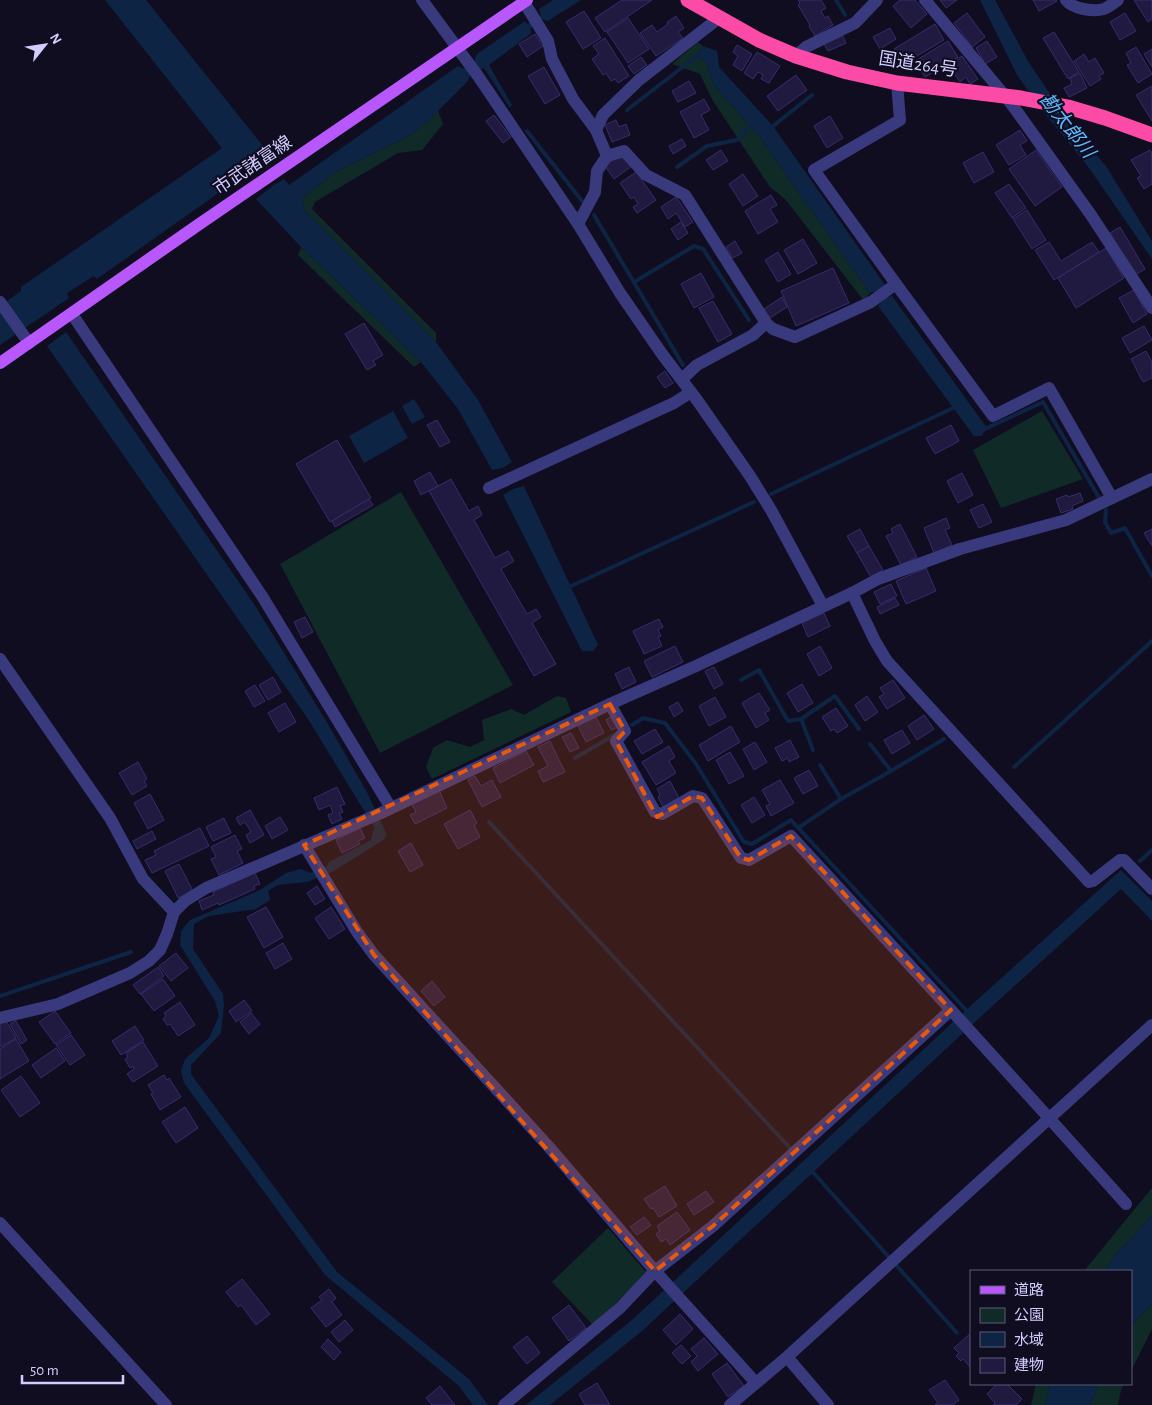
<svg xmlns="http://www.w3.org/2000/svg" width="1152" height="1405" viewBox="0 0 1152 1405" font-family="'Alegreya Sans','Noto Sans JP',sans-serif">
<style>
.green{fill:#102a28}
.water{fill:#0d2444}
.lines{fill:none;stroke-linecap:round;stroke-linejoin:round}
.stream{stroke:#0d2444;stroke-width:4}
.building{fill:#201a40;stroke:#362c6c}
.minor{stroke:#39397e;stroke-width:12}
.major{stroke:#b857fb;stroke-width:12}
.highway{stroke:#fb4ba6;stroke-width:15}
.marked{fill:#e8590c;fill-opacity:0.2;stroke:#e8590c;stroke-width:4;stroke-dasharray:10 6;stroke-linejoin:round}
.labels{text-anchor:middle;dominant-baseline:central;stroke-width:4.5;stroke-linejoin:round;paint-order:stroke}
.street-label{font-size:18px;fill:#d1cdfe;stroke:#100d20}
.water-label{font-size:19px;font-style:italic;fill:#5eb8fc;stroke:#100d20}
</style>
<rect width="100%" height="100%" fill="#100d20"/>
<!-- green -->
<g class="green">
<polygon points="698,42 703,46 697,56 706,63 713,84 761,139 870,293 864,301 785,199 770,187 713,101 700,74 672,64"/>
<polygon points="438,111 443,124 422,150 398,153 315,202 312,209 436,333 436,342 304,210 302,198 337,171 411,135 428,121"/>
<polygon points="301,247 421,362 414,367 298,255"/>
<polygon points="1042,411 1083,479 1001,508 973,450"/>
<polygon points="401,492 513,685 380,753 280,564"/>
<polygon points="557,696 566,698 571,712 432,779 426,767 433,748 447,740 470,747 484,740 482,720 511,709 524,715"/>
<polygon points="1152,1188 1152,1216 1115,1255 1105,1271 1084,1271"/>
<polygon points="608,1228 647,1273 593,1325 552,1282"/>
<polygon points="1152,1304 1152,1329 1131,1371 1131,1326"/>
<polygon points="1036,1384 1050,1384 1045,1405 1031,1405"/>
<polygon points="1099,1384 1124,1384 1121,1390 1118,1405 1090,1405"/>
</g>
<!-- water -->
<g class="water">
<polygon points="105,0 146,0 271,156 250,171 246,167 222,185 224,189 97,279 94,276 67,293 69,298 0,345 0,306 21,291 21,287 222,148"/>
<polygon points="553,0 581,0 548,21 542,19 530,29 532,33 489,65 512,105 510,108 484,68 470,76 467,82 428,121 411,135 337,171 302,198 304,210 436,342 478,400 512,462 503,468 492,470 458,409 421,362 301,247 256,199 274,185 284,179 289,185 458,66 463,69 474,61 477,54 525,21 527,24 541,15 539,9"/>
<polygon points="980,0 995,0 1029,63 1072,126 1106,166 1152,241 1152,259 1089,168 1042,110 1017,75"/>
<polygon points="703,46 717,51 719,67 773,126 885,285 877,291 870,293 761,139 713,84 706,63 697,56"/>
<polygon points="892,296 987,428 981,436 974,436 878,306 884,299"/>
<polygon points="66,332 254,604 328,724 368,794 387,835 382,841 332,872 307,882 278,885 268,891 270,900 256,909 209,916 194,924 193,949 223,994 224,1006 221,1033 191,1065 191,1074 337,1272 469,1379 488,1405 473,1405 459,1386 325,1275 184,1083 181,1071 185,1059 209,1038 219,1016 215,1001 180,945 181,931 190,920 260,890 286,873 301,869 311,873 327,866 329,862 371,840 374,827 308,719 47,346"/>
<polygon points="414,399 425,417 412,424 402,406"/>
<polygon points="393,411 408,438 364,463 349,436"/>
<polygon points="524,486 598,645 593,651 582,651 503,495 513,489"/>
<polygon points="1121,870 1152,901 1152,921 1121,889 975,1022 642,1331 550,1405 526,1405 632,1320 966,1010"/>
<polygon points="1152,1216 1152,1304 1131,1326 1131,1271 1105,1271 1115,1255"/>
<polygon points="1050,1384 1099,1384 1090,1405 1045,1405"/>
</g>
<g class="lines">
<!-- stream -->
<g class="stream">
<polyline points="836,0 845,15"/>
<polyline points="627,110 697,56"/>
<polyline points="773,126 812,95"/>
<polyline points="527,131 582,201"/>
<polyline points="677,167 707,146 737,140 750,126"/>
<polyline points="594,215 683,365"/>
<polyline points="634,282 694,246 703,249 749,320"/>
<polyline points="983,430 1043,402 1098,496"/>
<polyline points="771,494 953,408"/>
<polyline points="1106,510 1105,522 1111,533 1125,528 1152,576"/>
<polyline points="571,586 754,502"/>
<polyline points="741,680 759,670 788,721 801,719 835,696 859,729"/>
<polyline points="801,719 813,750"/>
<polyline points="632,725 643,718 665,723 696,764 744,842 752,844 791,820 966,1010"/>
<polyline points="870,744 891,771"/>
<polyline points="575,758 616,734"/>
<polyline points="820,765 841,799"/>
<polyline points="1014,767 1152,641"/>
<polyline points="489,822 790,1148"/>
<polyline points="798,828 841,799 891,771 944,739"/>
<polyline points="1140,861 1152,850"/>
<polyline points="0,996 131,952"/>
<polyline points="810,1169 888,1256"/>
<polyline points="897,1266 957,1333"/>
</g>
</g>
<!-- building -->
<g class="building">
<polygon points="622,0 652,0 605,32 595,18"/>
<polygon points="798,0 821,0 826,8 821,11 825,18 828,16 833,25 815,36 809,26 810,25 798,5 800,3"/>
<polygon points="900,0 915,0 927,14 911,28 893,6"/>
<polygon points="940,0 957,0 946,8"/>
<polygon points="1033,0 1056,0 1057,1 1039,11"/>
<polygon points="1134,0 1152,0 1152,19 1148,22"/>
<polygon points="584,11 601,38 583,49 566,22"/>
<polygon points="967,13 985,37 972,47 954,23"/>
<polygon points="1125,13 1136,31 1120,40 1110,22"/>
<polygon points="676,16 684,28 678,32 683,38 656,56 640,33 652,25 657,32 668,24 667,22"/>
<polygon points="628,18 649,49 628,63 607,32"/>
<polygon points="935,24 944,40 903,64 894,49"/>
<polygon points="890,28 896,39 880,49 873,37"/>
<polygon points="1054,32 1079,72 1068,79 1043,38"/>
<polygon points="535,34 543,46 527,57 519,44"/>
<polygon points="842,35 846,43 828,51 824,44"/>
<polygon points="605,38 629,76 618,83 615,79 611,81 606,73 603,75 592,59 599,54 593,46"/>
<polygon points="948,41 958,57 925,77 915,61"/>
<polygon points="987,41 997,57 985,64 976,48"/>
<polygon points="737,45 752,54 742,71 733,65 738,56 733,52"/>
<polygon points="1136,47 1152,74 1138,83 1127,65 1131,63 1126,53"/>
<polygon points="1152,49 1152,67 1144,54"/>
<polygon points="757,52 780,66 769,83 761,79 763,75 758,72 753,79 744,73"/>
<polygon points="1084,54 1089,62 1095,58 1104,73 1099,76 1101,79 1090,86 1074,61"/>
<polygon points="962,56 978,79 970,84 966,77 960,82 948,65"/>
<polygon points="641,57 647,65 634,74 628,66"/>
<polygon points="544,67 560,95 545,104 528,76"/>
<polygon points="1080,73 1087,88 1069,97 1064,88 1072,84 1070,78"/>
<polygon points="796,75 807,90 778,111 767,96"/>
<polygon points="689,81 696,93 678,102 672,91"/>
<polygon points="1152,86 1152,121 1136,95"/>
<polygon points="704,99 710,110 701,115 709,130 694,138 680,112"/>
<polygon points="494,115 511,137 503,143 486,121"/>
<polygon points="830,116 843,138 827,148 814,126"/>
<polygon points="616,120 619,127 626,124 630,135 612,142 605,125"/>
<polygon points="1020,130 1027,141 1020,145 1026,155 1009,165 996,145"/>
<polygon points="682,139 686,146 673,154 669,146"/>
<polygon points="721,150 728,161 713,170 706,160"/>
<polygon points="1036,150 1062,187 1035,206 1009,169"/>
<polygon points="1150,150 1152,153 1151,158 1152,160 1152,184 1144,189 1137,178 1141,176 1131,160"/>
<polygon points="983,152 994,172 974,183 963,163"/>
<polygon points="623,153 632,166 614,179 605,166"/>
<polygon points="636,172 656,200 637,213 633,207 638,204 634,197 631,199 620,183"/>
<polygon points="743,174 758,196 743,206 729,184"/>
<polygon points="1009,184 1026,208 1012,218 995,193"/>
<polygon points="771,195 777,205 770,209 778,222 758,234 745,211"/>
<polygon points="676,197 693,222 685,227 676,213 668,219 661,207"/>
<polygon points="1027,210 1046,240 1032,249 1013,219"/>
<polygon points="681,222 688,233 678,240 671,229"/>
<polygon points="1120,227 1145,269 1135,275 1110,233"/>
<polygon points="803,239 817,263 798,274 784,250"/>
<polygon points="735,241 742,253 733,258 726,247"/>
<polygon points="1049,242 1061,261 1092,242 1099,252 1054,280 1035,250"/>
<polygon points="1106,248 1124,278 1076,308 1058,278"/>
<polygon points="778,252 791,274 778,282 765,260"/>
<polygon points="833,268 849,303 796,326 781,291"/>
<polygon points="701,273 714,297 694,308 681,284"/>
<polygon points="1134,290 1147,314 1133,323 1119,298"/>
<polygon points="782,297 787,307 770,318 764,309"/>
<polygon points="713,301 732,334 718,342 699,308"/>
<polygon points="364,323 383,355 373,361 376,365 367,370 345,334"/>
<polygon points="1144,326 1152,340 1130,353 1122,338"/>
<polygon points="1146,351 1152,362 1152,378 1143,382 1131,359"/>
<polygon points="665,371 673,383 665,388 657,377"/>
<polygon points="437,420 450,442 440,447 427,425"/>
<polygon points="951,425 959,441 935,454 926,438"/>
<polygon points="337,440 371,498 330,522 296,464"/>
<polygon points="430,472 438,486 421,495 414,481"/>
<polygon points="962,473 973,495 958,503 947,481"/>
<polygon points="451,479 469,511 478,506 482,515 474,520 495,558 508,551 514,561 501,569 527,614 536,609 541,617 532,623 556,664 534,676 429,491"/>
<polygon points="1080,493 1083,501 1072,506 1073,509 1061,513 1056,499 1067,495 1068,497"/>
<polygon points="369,499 373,505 335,527 332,521"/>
<polygon points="983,504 992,522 979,528 970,510"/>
<polygon points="946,518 950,528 945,530 952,545 934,553 924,528"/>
<polygon points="900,524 917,557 901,565 886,536 893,533 891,529"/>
<polygon points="860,529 869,546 857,553 847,536"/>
<polygon points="1152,529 1152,546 1144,533"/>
<polygon points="869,546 883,570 871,577 857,553"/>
<polygon points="926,568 936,591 906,604 896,581"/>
<polygon points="891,584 897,596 880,604 874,592"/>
<polygon points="895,598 899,605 880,614 877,607"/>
<polygon points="824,613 830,626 808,637 802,623"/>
<polygon points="305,617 313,632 302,638 294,622"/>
<polygon points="659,619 663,627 658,630 661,636 658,637 662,646 644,654 633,631"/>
<polygon points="675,646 683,662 652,677 644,661"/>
<polygon points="820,646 832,668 819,676 807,654"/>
<polygon points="629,667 636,682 622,689 615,674"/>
<polygon points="714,667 723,684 714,689 705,671"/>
<polygon points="273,677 281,692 268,700 259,685"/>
<polygon points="893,680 905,698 887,709 879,697 884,694 880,688"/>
<polygon points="802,684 813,703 798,712 787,693"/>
<polygon points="255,685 265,701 254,707 245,691"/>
<polygon points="759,693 770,710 765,713 769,720 756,728 742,703"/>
<polygon points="867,696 878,712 865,721 855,705"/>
<polygon points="715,697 726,717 709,726 699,706"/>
<polygon points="678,702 683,711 674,717 669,707"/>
<polygon points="285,703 296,722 279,732 268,713"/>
<polygon points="836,708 848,726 837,733 834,729 831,731 822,717"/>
<polygon points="924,715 934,729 917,740 908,726"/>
<polygon points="612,716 618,727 611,730 606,720"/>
<polygon points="596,717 604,733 586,742 578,726"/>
<polygon points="731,726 740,742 708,761 699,745"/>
<polygon points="655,729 663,742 642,754 634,741"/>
<polygon points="902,730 910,743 892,754 884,740"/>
<polygon points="571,733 579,748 570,752 562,737"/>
<polygon points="790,740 799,757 789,762 788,758 782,761 775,748"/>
<polygon points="550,741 565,772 543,782 538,771 548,766 538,747"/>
<polygon points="755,742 767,762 754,770 743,749"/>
<polygon points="669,746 675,757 669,761 676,773 656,785 642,762"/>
<polygon points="526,751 534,765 500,783 493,768"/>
<polygon points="730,752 744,776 729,784 716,760"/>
<polygon points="138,762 147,779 144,781 147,786 132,795 119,773"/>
<polygon points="809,770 818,786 803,794 794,778"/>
<polygon points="475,776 481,786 492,780 501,797 482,807 468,780"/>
<polygon points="780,780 794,803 771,816 766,806 770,804 762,790"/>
<polygon points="670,781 679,798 663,807 658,797 660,795 657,789"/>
<polygon points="337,787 345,804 340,806 343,812 339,813 342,819 332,824 328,815 333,813 330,805 319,810 314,798"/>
<polygon points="439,790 447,808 415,824 410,815 416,812 411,803"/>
<polygon points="150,794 164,820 148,829 134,803"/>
<polygon points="754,797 765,815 752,823 741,805"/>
<polygon points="250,810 264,835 250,843 246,835 251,832 245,822 240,825 236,818"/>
<polygon points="470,810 477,823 474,825 480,837 458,849 444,824"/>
<polygon points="280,817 288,830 272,839 265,826"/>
<polygon points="224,818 231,833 213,841 206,827"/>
<polygon points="200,828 209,846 152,873 145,860 156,855 154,851"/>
<polygon points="360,828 365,838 358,841 360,844 342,853 336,840"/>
<polygon points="152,831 156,839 137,849 133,841"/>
<polygon points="235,835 242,849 237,851 243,863 219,875 211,859 216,857 211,847"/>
<polygon points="411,843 423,865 410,872 398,851"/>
<polygon points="179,864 193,891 178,898 165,871"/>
<polygon points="255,873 260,884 254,886 255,889 219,905 218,903 202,910 199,901 214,895 213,892"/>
<polygon points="317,886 325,899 315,905 307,893"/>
<polygon points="266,907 283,937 264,948 247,917"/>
<polygon points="331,907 345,929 329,939 315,918"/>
<polygon points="283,943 292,959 275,969 266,953"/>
<polygon points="176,953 188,968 171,981 159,966"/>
<polygon points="158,967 164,976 140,994 133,985"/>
<polygon points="163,979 175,996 154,1011 141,994"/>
<polygon points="432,981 445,997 434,1006 421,991"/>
<polygon points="244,1000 252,1011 236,1022 229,1011"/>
<polygon points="180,1002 195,1025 178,1036 170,1024 167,1025 163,1019 166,1016 164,1013"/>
<polygon points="55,1011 71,1033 55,1044 39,1022"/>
<polygon points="251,1013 260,1024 249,1034 240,1022"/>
<polygon points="6,1021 16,1038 0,1047 0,1024"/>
<polygon points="16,1021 27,1040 21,1044 10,1024"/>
<polygon points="135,1026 144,1040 121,1055 112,1041"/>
<polygon points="71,1035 85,1055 70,1065 56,1045"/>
<polygon points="16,1039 29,1061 0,1079 0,1049"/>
<polygon points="143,1042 158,1066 133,1082 127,1074 134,1069 133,1066 130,1068 125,1059 128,1057 126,1053"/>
<polygon points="56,1048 65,1061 41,1078 32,1065"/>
<polygon points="164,1075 167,1080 169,1078 181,1097 160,1110 151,1094 153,1093 148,1085"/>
<polygon points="21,1076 40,1103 20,1117 1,1090"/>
<polygon points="185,1107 198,1128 176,1143 162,1122"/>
<polygon points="665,1186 677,1206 659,1217 653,1208 651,1209 644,1199"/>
<polygon points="706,1191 714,1202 694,1215 687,1204"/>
<polygon points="677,1212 690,1230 670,1245 666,1239 661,1242 656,1234 660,1231 657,1226"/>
<polygon points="644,1217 651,1225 637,1235 630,1227"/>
<polygon points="242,1279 270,1314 256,1325 241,1305 238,1307 226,1292"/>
<polygon points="329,1289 336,1298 332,1302 342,1315 326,1327 311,1308 322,1300 319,1297"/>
<polygon points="569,1305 586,1328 569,1341 552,1318"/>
<polygon points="680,1314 693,1329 676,1345 663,1330"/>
<polygon points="345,1320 353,1330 339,1342 331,1332"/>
<polygon points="971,1333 971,1368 963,1359 961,1361 956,1356 959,1353 954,1348"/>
<polygon points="527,1336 540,1353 527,1364 513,1347"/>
<polygon points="704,1338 718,1354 698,1371 691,1362 697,1356 691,1349"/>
<polygon points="328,1339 341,1352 334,1360 321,1347"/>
<polygon points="681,1345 691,1356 682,1364 672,1353"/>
<polygon points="727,1363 744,1386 728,1397 712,1374"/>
<polygon points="945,1380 959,1400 953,1405 935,1405 938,1403 929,1390"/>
<polygon points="597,1383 610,1405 585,1405 579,1394"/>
<polygon points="997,1384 1007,1384 1022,1399 1016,1405 993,1405 995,1403 987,1394"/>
<polygon points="440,1386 455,1405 432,1405 426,1398"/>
</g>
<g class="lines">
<!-- minor -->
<g class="minor">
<polyline points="422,0 478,76 578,224 620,293 662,354 697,400 750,476 771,510 823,606"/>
<polyline points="925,0 1006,97 1018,113 1091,215 1152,308"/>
<path d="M1066,0C1072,9 1094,12 1104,9C1109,7 1114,3 1118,0"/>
<polyline points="524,2 548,41 552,59 573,99 596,130"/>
<polyline points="796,56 806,47 855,23 877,0"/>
<polyline points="897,83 900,120 814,170 896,284 993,416 1049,388 1112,498"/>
<polyline points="607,156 624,151 646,175 685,195 766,323 773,329 795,337 871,302 896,284"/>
<polyline points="578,224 595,192 597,171 607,156 596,130 603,115 639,80 719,18"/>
<polyline points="0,302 29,343"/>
<polyline points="72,314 262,596 391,808"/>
<polyline points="682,379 697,365 753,335 766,323"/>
<polyline points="489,488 674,403 691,392"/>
<polyline points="852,593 875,641 887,661 1089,882 1093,881 1120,860 1124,860 1152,889"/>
<polyline points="0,659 110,818 143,879 174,912"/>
<polyline points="610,704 625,731 616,741 655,812 662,814 693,796 702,798 741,858 749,860 791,836 951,1010"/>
<polyline points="304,845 357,932 374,955 549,1147 655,1271 756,1383"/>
<polyline points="0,1018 58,1004 130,973 149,961 160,950 167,934 174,912 185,901 206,888 381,813 610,704 696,666 852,593 878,579 960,549 1066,520 1152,479"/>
<polyline points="0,1223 166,1405"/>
<polyline points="787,1357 828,1405"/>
<polyline points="504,1405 620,1308 655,1271 713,1226 951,1010 1049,1118 1126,1204"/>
<polyline points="730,1405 787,1357 1152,1025"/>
</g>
<!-- major -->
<polyline class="major" points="0,363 198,225 527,0"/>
<!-- highway -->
<polyline class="highway" points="688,0 759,40 796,56 847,72 897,83 1021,98 1068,107 1105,118 1152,135"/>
</g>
<!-- marked area -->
<path class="marked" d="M610,704L625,731L616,741L657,817L693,796L702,798L741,858L749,860L791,836L951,1010L713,1226L655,1271L374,955L304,845Z"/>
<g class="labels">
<!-- street labels -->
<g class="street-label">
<text transform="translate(918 65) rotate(9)">国道264号</text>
<text transform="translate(253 166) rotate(-34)">市武諸富線</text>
</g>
<!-- water labels -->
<g class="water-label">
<text transform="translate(1067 126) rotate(52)">勘太郎川</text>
</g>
</g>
<!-- legend -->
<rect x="970" y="1270" width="162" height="115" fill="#100d20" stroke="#5d5a79"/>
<rect x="980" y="1286" width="25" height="8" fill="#b857fb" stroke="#5d5a79"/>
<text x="1014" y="1295" font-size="15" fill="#d1cdfe">道路</text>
<rect x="980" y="1308" width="25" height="15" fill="#102a28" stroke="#5d5a79"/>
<text x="1014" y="1320" font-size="15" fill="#d1cdfe">公園</text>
<rect x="980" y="1332" width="25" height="15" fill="#0d2444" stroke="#5d5a79"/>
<text x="1014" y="1345" font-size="15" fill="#d1cdfe">水域</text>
<rect x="980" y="1358" width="25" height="15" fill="#201a40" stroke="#5d5a79"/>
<text x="1014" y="1370" font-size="15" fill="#d1cdfe">建物</text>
<!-- north arrow -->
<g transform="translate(45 45) rotate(60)" stroke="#100d20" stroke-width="4" paint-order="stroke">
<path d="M0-4L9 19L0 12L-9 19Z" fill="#d1cdfe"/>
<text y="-8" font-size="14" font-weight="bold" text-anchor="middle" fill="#d1cdfe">N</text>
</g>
<!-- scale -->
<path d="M22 1375v8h101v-8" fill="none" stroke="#d1cdfe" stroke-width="2.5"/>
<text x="30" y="1375" font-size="15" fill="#d1cdfe" stroke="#100d20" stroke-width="4" paint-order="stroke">50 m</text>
</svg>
